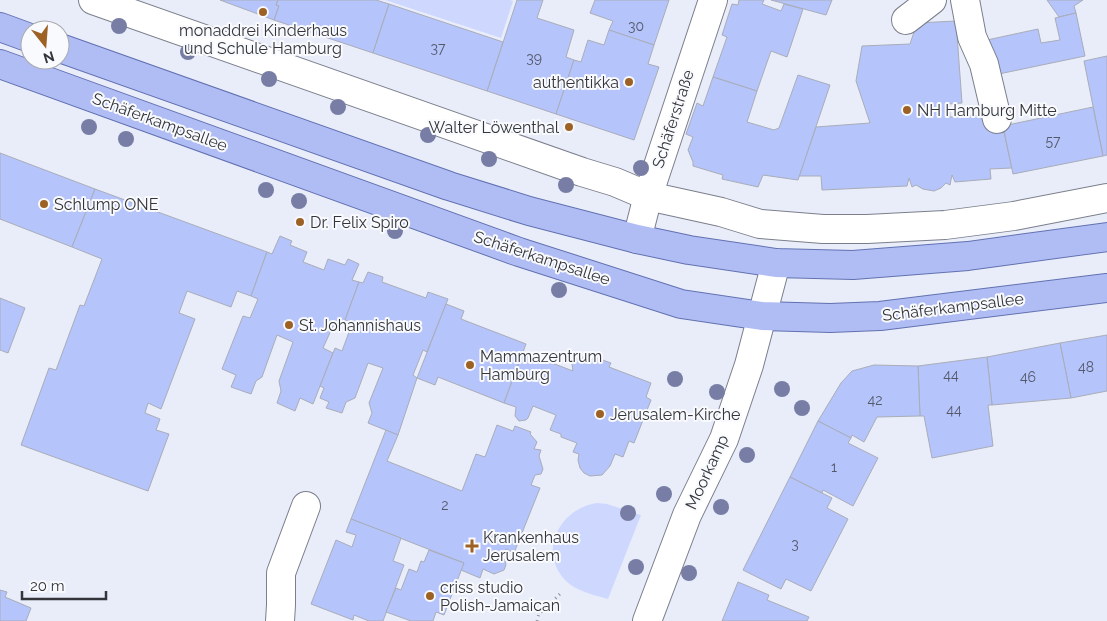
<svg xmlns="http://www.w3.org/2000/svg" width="1107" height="621" viewBox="0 0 1107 621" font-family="Raleway,sans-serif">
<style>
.green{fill:#ced8fe}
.building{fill:#b5c4fa;stroke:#a9adb9}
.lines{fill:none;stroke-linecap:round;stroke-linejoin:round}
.minor-casing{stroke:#7b7f8b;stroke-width:30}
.major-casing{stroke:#6271b0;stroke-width:30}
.path{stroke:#8a8d96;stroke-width:3;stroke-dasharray:1 4;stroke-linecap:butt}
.minor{stroke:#fff;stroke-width:28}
.major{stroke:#b0bdf5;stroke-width:28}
.tree{fill:#777da4}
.poi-dot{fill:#9d6124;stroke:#f9fafd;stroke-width:2}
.labels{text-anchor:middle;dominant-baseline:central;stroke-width:4;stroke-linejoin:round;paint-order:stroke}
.number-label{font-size:14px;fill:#54596a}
.poi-label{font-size:16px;fill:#33353a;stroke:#f9fafd;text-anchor:start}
.street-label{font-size:16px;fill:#33353a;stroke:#f9fafd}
</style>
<rect width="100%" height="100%" fill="#e9edfa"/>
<!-- green -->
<g class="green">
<polygon points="385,0 510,0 513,1 501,38"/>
<path d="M597,503L607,504L641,515L608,599C594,595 576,591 566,581C537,552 560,508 597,503Z"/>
</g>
<!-- building -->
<g class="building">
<polygon points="220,0 278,0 276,5 279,6 274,20"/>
<polygon points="278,0 376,0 389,4 373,53 274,20 279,6 276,5"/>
<polygon points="517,0 543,0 537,18 574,30 566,57 574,60 556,114 487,91"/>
<polygon points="595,0 669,0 654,45 609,30 613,21 590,13"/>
<polygon points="739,0 764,0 762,4 781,11 784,4 803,9 787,57 771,51 757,91 713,77 727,37 722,35 732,4 738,5"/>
<polygon points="771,0 832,0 826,15"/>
<polygon points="1047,0 1083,0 1074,6 1076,13 1059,17"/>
<polygon points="389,4 503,42 487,91 373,53"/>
<polygon points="1076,13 1085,56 994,75 987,40 1038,29 1041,43 1060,40 1055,18"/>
<polygon points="956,21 962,103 949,104 950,117 985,115 1001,119 1012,168 990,169 991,179 955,182 952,175 950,185 946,183 941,188 934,191 923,189 916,185 912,187 909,178 907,186 822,190 821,176 799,176 816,127 870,123 856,81 862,46 910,44 917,23"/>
<polygon points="609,30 654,45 648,64 659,67 634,140 556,114 574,60 581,62 588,40 604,45"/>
<polygon points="1107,56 1107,155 1103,156 1084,61"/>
<polygon points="798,75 830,85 798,180 763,175 758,187 722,179 723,175 693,166 693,162 688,150 693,137 686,134 697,103 703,106 713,77 757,91 747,122 774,130 779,128"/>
<polygon points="1093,107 1103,156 1013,174 1003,126"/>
<polygon points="0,153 95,189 72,247 0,219"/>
<polygon points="95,189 267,252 251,296 237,291 231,307 187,291 179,313 195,319 161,409 148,403 145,413 160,419 156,430 169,434 148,491 21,445 49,368 56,370 80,305 84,306 102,259 72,247"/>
<polygon points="280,236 292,241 290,245 307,252 303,262 324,270 328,259 345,265 348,259 359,264 352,280 359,282 344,323 333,326 323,348 333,353 313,404 300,398 295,411 277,403 281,391 279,381 293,342 277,335 262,377 256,381 251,394 231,387 236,375 222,369 243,316 250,318 258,299 251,296 267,252 272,254"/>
<polygon points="368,272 383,277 382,282 426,298 428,292 448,299 427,352 423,350 413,375 417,378 398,435 368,423 372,413 369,403 383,368 368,363 355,398 346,402 342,413 326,408 329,402 320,398 324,388 320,386 335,348 342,351 352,324 345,320 359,282 363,283"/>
<polygon points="0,298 25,308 8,353 0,350"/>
<polygon points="446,304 464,311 461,319 526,344 504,403 438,377 435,385 417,378"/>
<polygon points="1107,335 1107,391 1071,398 1060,343"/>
<polygon points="1060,343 1071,398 992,405 987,357"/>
<polygon points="523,352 573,371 572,364 575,359 582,357 592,360 594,357 611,363 609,367 651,383 646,397 651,400 634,443 629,441 623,457 615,454 610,466 602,475 590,476 584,473 580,468 578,460 579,454 573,452 577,443 561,437 561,434 550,430 556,415 533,406 528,418 526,420 519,421 515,416 516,407 504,403"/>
<polygon points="987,357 992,405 988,405 993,446 932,458 924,416 920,416 918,366"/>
<polygon points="874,365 918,366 920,416 877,417 864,442 852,435 851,438 818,421 841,383 852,371"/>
<polygon points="818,421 851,438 848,443 878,458 853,506 823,490 822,493 790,477"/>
<polygon points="497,425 513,431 515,426 531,432 530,434 537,442 534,449 541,450 539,456 543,469 541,474 535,475 531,485 540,488 514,553 506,549 502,558 505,560 506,565 504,570 494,574 483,569 480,578 461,570 464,563 351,519 386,430 398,435 387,461 462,491 476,454 485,457"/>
<polygon points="790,477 832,498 827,508 848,519 811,591 786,579 781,589 743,570"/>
<polygon points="351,519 401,538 393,561 404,565 383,621 369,621 354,615 353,620 311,604 336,540 352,547 356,535 346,532"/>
<polygon points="429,550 464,563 444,615 436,612 433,621 411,621 386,612 396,588 401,590 409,569 417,572 421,561 424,562"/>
<polygon points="738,582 769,595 767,600 809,617 807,621 722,621"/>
<polygon points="0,590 7,592 5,597 31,608 26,621 0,621"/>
</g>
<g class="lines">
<!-- minor casing -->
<g class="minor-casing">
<g id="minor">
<polyline points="93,0 582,172 615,182 648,196 721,212 760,224 823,229 867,229 945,225 1014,216 1107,198"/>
<polyline points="965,0 972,37 984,64 997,119"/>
<polyline points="906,20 932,0"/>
<polyline points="637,239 648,196 713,0"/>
<polyline points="280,621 281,605 281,573 306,506"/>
<polyline points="647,621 687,515 724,439 749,365 776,263"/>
</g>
</g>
<!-- major casing -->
<g class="major-casing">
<g id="major">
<polyline points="0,27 30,38"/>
<polyline points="60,48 449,186 529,211 637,239 689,250 776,263 853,265 968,256 1107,237"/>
<polyline points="0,64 519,252 681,304 762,316 830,318 880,316 1107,288"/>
</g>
</g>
<!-- path -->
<polyline class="path" points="537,621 539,614 561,593"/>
<!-- minor -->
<use href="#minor" class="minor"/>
<!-- major -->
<use href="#major" class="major"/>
</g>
<!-- trees -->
<g class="tree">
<circle cx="119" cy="26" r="8"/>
<circle cx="188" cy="52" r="8"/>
<circle cx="269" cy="79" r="8"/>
<circle cx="338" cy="107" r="8"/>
<circle cx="89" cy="127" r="8"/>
<circle cx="428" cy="135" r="8"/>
<circle cx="126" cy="139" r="8"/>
<circle cx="489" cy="159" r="8"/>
<circle cx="641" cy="168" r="8"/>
<circle cx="566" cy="185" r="8"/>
<circle cx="266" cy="190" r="8"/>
<circle cx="299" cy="201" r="8"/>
<circle cx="395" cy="231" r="8"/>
<circle cx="559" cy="290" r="8"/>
<circle cx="675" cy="379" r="8"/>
<circle cx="782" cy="389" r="8"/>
<circle cx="717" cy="392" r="8"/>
<circle cx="802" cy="408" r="8"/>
<circle cx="747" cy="455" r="8"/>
<circle cx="664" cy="494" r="8"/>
<circle cx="721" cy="507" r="8"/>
<circle cx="628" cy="513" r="8"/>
<circle cx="636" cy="567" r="8"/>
<circle cx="689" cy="573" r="8"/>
</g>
<!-- markers -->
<g class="poi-dot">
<circle cx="263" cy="12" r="5"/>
<circle cx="629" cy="82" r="5"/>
<circle cx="907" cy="110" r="5"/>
<circle cx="569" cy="127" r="5"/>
<circle cx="44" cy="204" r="5"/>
<circle cx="300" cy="222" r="5"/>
<circle cx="289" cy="325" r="5"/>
<circle cx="470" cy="365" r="5"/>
<circle cx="600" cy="414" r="5"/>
<path d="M469.5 538.5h5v5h5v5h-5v5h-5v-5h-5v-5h5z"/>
<circle cx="430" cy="596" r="5"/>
</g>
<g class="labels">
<!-- number labels -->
<g class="number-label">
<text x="636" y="26">30</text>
<text x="438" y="48">37</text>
<text x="534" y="58">39</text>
<text x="1053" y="141">57</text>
<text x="1086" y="367">48</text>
<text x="951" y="375">44</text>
<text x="1028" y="377">46</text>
<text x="875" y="400">42</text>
<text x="954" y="410">44</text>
<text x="834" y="467">1</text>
<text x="445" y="505">2</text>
<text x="795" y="544">3</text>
</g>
<!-- poi labels -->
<g class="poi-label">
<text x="263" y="30" text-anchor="middle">monaddrei Kinderhaus<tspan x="263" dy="18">und Schule Hamburg</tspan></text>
<text x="619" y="82" text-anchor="end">authentikka</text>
<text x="917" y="110">NH Hamburg Mitte</text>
<text x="559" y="127" text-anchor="end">Walter Löwenthal</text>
<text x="54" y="204">Schlump ONE</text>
<text x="310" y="222">Dr. Felix Spiro</text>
<text x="299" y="325">St. Johannishaus</text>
<text x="480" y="356">Mammazentrum<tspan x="480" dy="18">Hamburg</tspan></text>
<text x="610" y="414">Jerusalem-Kirche</text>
<text x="483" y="537">Krankenhaus<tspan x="483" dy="18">Jerusalem</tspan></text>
<text x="440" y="587">criss studio<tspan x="440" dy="18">Polish-Jamaican</tspan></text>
</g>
<!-- street labels -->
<g class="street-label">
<text transform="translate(673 119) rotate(-72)">Schäferstraße</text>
<text transform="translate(160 122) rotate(20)">Schäferkampsallee</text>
<text transform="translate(542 258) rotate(18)">Schäferkampsallee</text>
<text transform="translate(953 307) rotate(-7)">Schäferkampsallee</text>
<text transform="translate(707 472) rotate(-65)">Moorkamp</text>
</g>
</g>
<!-- north arrow -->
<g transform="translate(45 45) rotate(163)"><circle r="24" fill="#f9fafd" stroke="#aaabaf"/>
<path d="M0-4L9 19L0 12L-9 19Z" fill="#9d6124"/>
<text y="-8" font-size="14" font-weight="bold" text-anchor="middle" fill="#33353a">N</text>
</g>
<!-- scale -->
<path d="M22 591v8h84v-8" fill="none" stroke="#33353a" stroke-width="2.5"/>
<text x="30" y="591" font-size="15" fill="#33353a" stroke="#f9fafd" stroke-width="4" paint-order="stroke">20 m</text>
</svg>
